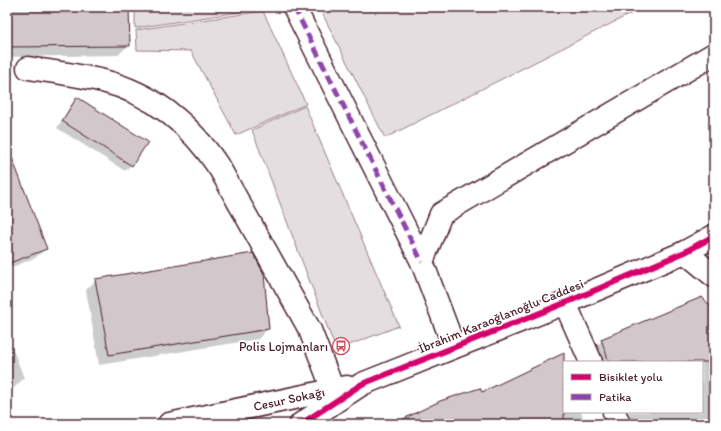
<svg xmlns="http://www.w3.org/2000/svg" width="721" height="431" viewBox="0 0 721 431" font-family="Itim,sans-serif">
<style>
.green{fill:#e5dee0;stroke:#987e86}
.shadow{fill:#0003}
.building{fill:#d2c7cb;stroke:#4a1f2b}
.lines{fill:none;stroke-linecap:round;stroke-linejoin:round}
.minor-casing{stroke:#4a1f2b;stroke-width:25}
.minor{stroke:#fff;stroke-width:22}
.quiet{stroke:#8e44ad;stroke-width:5;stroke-dasharray:10 5;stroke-linecap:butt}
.cycleway-casing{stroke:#fff;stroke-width:8}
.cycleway{stroke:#d6006c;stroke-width:6}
.labels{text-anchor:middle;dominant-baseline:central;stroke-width:3.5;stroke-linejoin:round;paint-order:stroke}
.street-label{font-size:13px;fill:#4a1f2b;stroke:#fff}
.poi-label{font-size:13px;fill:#4a1f2b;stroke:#fff;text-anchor:end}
</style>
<rect width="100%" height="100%" fill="#fff"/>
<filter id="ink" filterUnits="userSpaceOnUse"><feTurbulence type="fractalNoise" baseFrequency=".025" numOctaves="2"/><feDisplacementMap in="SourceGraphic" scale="8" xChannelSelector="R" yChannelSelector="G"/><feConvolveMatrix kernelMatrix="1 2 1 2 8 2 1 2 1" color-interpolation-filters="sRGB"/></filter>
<g filter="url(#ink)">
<!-- green -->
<g class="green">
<polygon points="135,7 259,7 260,9 135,28"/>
<polygon points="319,7 644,7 385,138"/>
<polygon points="263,11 306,104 236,135 191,51 137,50 136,30"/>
<polygon points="305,106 399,326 336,350 252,130"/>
</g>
<!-- shadow -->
<g class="shadow">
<polygon points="7,7 128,7 129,45 118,55 7,57"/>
<polygon points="78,98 131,165 125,171 57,128 71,105"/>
<polygon points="7,148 46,248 35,258 7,269"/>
<polygon points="96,280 268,329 258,339 99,365 86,290"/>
<polygon points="714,311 714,424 621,424 617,412 702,412 702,362 599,362 594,349 602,340"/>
<polygon points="7,334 24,378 14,388 7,391"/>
<polygon points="564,363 564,412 581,412 586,424 400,424"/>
</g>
<!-- building -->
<g class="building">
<polygon points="7,7 129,7 130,46 7,47"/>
<polygon points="77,97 148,142 132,166 62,121"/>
<polygon points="7,150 9,150 47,249 7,264"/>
<polygon points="253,253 264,274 269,329 109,355 95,279"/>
<polygon points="702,297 714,310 714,362 609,362 601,339"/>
<polygon points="564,353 564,424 393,424 440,401 480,388 482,392"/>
</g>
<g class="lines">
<!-- minor casing -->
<g class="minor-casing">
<g id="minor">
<polyline points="294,7 422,262 454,347"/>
<path d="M28,68C53,72 79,75 103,81C154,94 192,126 220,169L310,330L333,390"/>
<polyline points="685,252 714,276"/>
<polyline points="422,262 441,214 714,54"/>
<polyline points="565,303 591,362"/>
<polyline points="614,412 619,424"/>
<polyline points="169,424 347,387"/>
<polyline points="301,424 362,384 565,303 685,252 714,236"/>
</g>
</g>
<!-- minor -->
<use href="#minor" class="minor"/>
<!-- quiet -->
<polyline class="quiet" points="294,7 422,262"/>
<!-- cycleway casing -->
<g class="cycleway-casing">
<polyline id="cycleway" points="301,424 362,384 565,303 685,252 714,236"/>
</g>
<!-- cycleway -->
<use href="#cycleway" class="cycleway"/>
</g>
</g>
<!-- icons -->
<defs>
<g id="bus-ring" transform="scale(0.9)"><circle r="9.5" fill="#fff" stroke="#d1495b" stroke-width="1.5"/><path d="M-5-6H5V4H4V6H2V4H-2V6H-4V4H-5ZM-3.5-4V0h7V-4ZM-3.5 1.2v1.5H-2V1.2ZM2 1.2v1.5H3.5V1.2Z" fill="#d1495b"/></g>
</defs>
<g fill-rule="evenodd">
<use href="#bus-ring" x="341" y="346"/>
</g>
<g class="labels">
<!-- street labels -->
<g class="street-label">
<text transform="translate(501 316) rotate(-22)">İbrahim Karaoğlanoğlu Caddesi</text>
<text transform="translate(289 399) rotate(-12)">Cesur Sokağı</text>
</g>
<!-- poi labels -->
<g class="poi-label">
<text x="328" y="346">Polis Lojmanları</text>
</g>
</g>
<!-- margin -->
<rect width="721" height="431" fill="none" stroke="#fff" stroke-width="24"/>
<rect x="12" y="12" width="697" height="407" fill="none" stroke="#4a1f2b" stroke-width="1.5" filter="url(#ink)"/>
<!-- legend -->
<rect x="563" y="361" width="140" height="52" fill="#ffffff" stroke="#b7a5aa"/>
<rect x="571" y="374" width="20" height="6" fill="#d6006c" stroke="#b7a5aa"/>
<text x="599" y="381" font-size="12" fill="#4a1f2b">Bisiklet yolu</text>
<rect x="571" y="394" width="20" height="6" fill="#8e44ad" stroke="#b7a5aa"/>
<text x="599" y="401" font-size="12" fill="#4a1f2b">Patika</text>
</svg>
